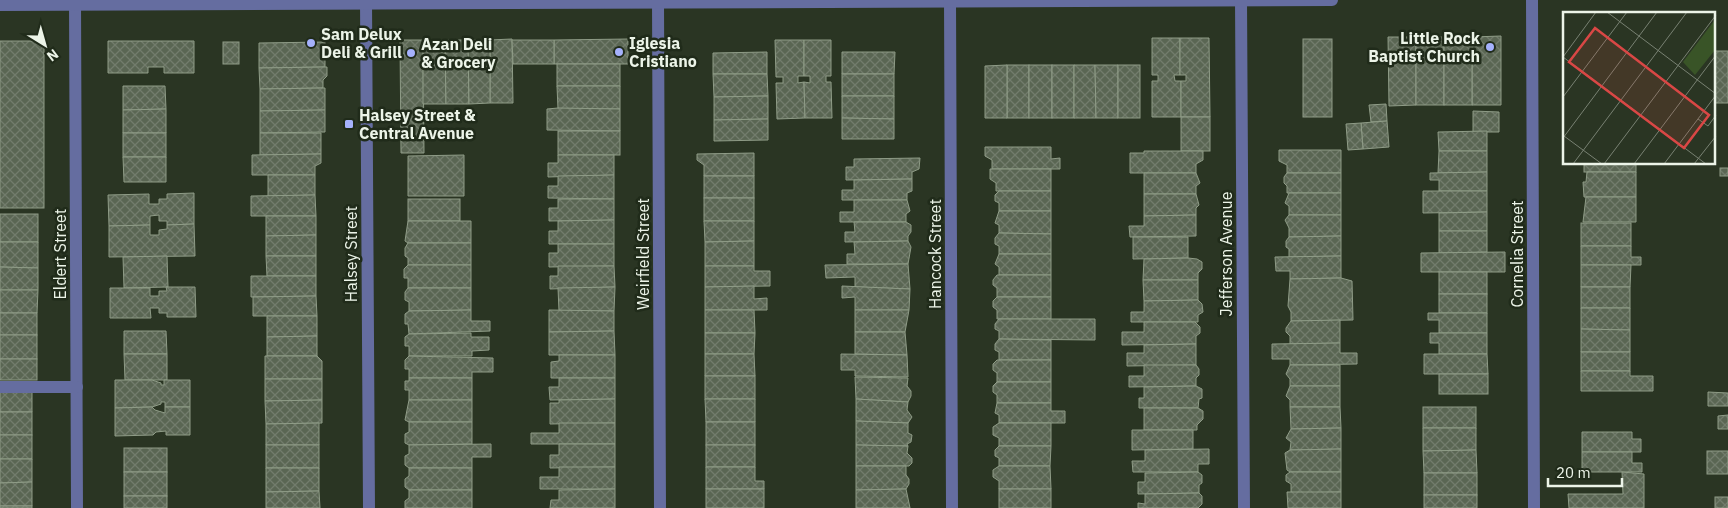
<svg xmlns="http://www.w3.org/2000/svg" width="1728" height="508" viewBox="0 0 1728 508" font-family="'IBM Plex Sans',sans-serif">
<style>
.building{fill:url(#building-cross-hatch);stroke:#8f9c87}
.lines{fill:none;stroke-linecap:round;stroke-linejoin:round}
.minor{stroke:#656da0;stroke-width:12}
.poi-dot{fill:#a5b1fc;stroke:#202b1a;stroke-width:2}
.labels{text-anchor:middle;dominant-baseline:central;stroke-width:5;stroke-linejoin:round;paint-order:stroke}
.poi-label{font-size:16px;font-weight:bold;fill:#ecf4e8;stroke:#202b1a;text-anchor:start}
.street-label{font-size:16px;fill:#ecf4e8;stroke:#202b1a}
.inset-road{fill:none;stroke:#788172;stroke-width:1}
.view{fill:#d94745;fill-opacity:0.15;stroke:#d94745;stroke-width:2.5}
.inset-edge{fill:none;stroke:#ecf4e8;stroke-width:2.5}
</style>
<defs>
<pattern id="building-cross-hatch" width="8" height="8" patternUnits="userSpaceOnUse" patternTransform="scale(1.25)"><rect width="8" height="8" fill="#5a6653"/><path d="M0 0l8 8M0 8l8-8" fill="none" stroke="#727c6c"/></pattern>
</defs>
<rect width="100%" height="100%" fill="#2a3523"/>
<!-- building -->
<g class="building">
<polygon points="1501,36 1501,105 1472,105 1472,37"/>
<polygon points="1388,37 1416,37 1416,105 1389,106"/>
<rect x="1416" y="37" width="28" height="68"/>
<rect x="1444" y="37" width="28" height="68"/>
<polygon points="1152,38 1180,38 1180,75 1174,75 1175,81 1181,81 1181,117 1152,117 1152,81 1158,81 1158,75 1152,75"/>
<polygon points="1180,38 1209,38 1210,117 1181,117 1181,81 1186,81 1186,75 1180,75"/>
<polygon points="512,39 513,103 490,103 490,40"/>
<polygon points="628,39 628,64 554,64 554,40"/>
<rect x="1303" y="39" width="29" height="78"/>
<polygon points="400,40 423,40 424,153 401,153"/>
<polygon points="423,40 445,40 446,104 423,104"/>
<polygon points="445,40 468,40 469,104 446,104"/>
<polygon points="468,40 490,40 490,103 469,104"/>
<polygon points="512,40 554,40 554,64 513,64"/>
<polygon points="775,40 804,40 804,76 798,76 798,83 804,82 805,118 777,119 776,83 783,83 783,77 776,77"/>
<polygon points="804,40 831,40 831,76 826,76 826,82 831,82 832,118 805,118 804,82 810,83 810,76 804,76"/>
<rect x="0" y="41" width="44" height="167"/>
<polygon points="108,41 194,41 194,73 164,73 164,67 148,67 148,73 108,73"/>
<rect x="223" y="42" width="16" height="22"/>
<polygon points="325,42 325,67 259,68 259,43"/>
<rect x="1715" y="51" width="13" height="52"/>
<polygon points="767,52 767,74 713,74 713,53"/>
<polygon points="842,52 895,52 894,74 842,74"/>
<rect x="557" y="64" width="63" height="22"/>
<rect x="1007" y="65" width="22" height="53"/>
<polygon points="1007,65 1007,118 985,118 985,66"/>
<rect x="1029" y="65" width="23" height="53"/>
<rect x="1052" y="65" width="22" height="53"/>
<polygon points="1074,65 1095,65 1096,118 1074,118"/>
<polygon points="1095,65 1118,65 1118,118 1096,118"/>
<rect x="1118" y="65" width="22" height="53"/>
<polygon points="325,67 327,67 327,76 323,80 323,88 260,89 259,68"/>
<polygon points="713,74 767,74 768,96 714,97"/>
<rect x="842" y="74" width="52" height="22"/>
<polygon points="123,86 165,86 166,109 123,110"/>
<polygon points="557,86 620,86 620,109 558,109"/>
<polygon points="323,88 325,88 325,110 260,111 260,89"/>
<polygon points="768,96 768,119 714,120 714,97"/>
<polygon points="842,96 894,96 894,119 842,118"/>
<polygon points="1386,104 1387,121 1371,122 1369,105"/>
<polygon points="558,108 620,109 620,131 547,130 547,109"/>
<polygon points="166,109 166,133 123,133 123,110"/>
<polygon points="325,110 325,132 260,133 260,111"/>
<polygon points="1473,111 1499,112 1499,132 1473,132"/>
<rect x="1181" y="117" width="29" height="34"/>
<polygon points="842,118 894,119 894,139 842,139"/>
<polygon points="768,119 768,140 714,141 714,120"/>
<polygon points="1387,121 1389,147 1363,149 1361,123"/>
<polygon points="1361,123 1363,149 1348,150 1346,124"/>
<rect x="558" y="131" width="62" height="24"/>
<polygon points="1487,131 1487,151 1439,151 1438,132"/>
<rect x="123" y="133" width="43" height="24"/>
<polygon points="260,133 321,133 321,154 260,155"/>
<polygon points="985,147 1051,147 1051,159 1060,158 1060,169 992,169 992,160 985,156"/>
<polygon points="1279,150 1341,150 1341,173 1287,173 1287,165 1279,161"/>
<polygon points="1144,151 1203,151 1203,160 1196,164 1196,173 1130,173 1130,153 1144,153"/>
<polygon points="1439,151 1487,151 1487,172 1438,173"/>
<polygon points="754,153 754,176 704,176 704,165 697,160 697,154"/>
<polygon points="321,154 321,163 315,166 315,175 252,175 252,155"/>
<polygon points="464,155 464,196 408,196 408,156"/>
<polygon points="558,155 614,155 614,175 548,177 548,163 558,163"/>
<polygon points="123,157 166,157 166,182 124,182"/>
<polygon points="920,158 919,169 912,172 912,179 846,180 846,167 854,167 854,159"/>
<rect x="1584" y="164" width="52" height="8"/>
<rect x="1720" y="168" width="8" height="8"/>
<polygon points="990,169 1051,169 1051,191 996,191 996,183 990,179"/>
<polygon points="1487,172 1487,191 1439,191 1439,180 1430,180 1430,173"/>
<polygon points="1587,172 1636,172 1636,197 1584,197 1583,182 1586,182"/>
<polygon points="1144,173 1196,173 1200,183 1196,186 1196,194 1144,194"/>
<polygon points="1287,173 1341,173 1341,193 1287,193 1287,186 1284,183 1284,177"/>
<polygon points="268,175 315,175 315,195 268,196"/>
<polygon points="614,175 614,199 548,198 548,186 558,186 558,176"/>
<rect x="704" y="176" width="50" height="22"/>
<polygon points="912,179 912,191 907,193 907,200 842,200 842,190 854,190 854,180"/>
<polygon points="999,191 1051,191 1051,211 999,211 999,203 995,201 995,195"/>
<polygon points="1423,191 1487,191 1487,212 1423,213"/>
<polygon points="194,193 194,224 167,225 167,221 159,221 159,215 150,216 150,225 109,226 108,195 149,194 149,204 159,204 159,199 167,199 167,194"/>
<polygon points="1289,193 1341,193 1341,215 1289,215 1289,206 1285,203"/>
<polygon points="1144,194 1196,194 1199,205 1196,208 1196,215 1144,216"/>
<polygon points="315,195 316,216 251,216 251,196"/>
<polygon points="1586,197 1636,197 1636,222 1583,222"/>
<rect x="704" y="198" width="50" height="23"/>
<rect x="408" y="199" width="52" height="22"/>
<polygon points="558,199 614,199 614,220 549,221 549,208 558,208"/>
<polygon points="854,200 907,200 910,211 906,214 906,222 840,222 840,212 854,212"/>
<polygon points="999,211 1051,211 1051,234 999,233 999,225 995,223"/>
<polygon points="1487,212 1487,231 1439,231 1439,213"/>
<rect x="0" y="214" width="38" height="28"/>
<polygon points="1196,215 1196,236 1130,237 1129,226 1144,226 1144,216"/>
<polygon points="1289,215 1341,215 1341,236 1289,237 1289,228 1285,220"/>
<polygon points="266,216 316,216 316,235 266,236"/>
<polygon points="614,220 614,244 549,244 549,231 558,231 558,221"/>
<polygon points="408,221 471,221 471,243 408,243 405,241"/>
<polygon points="704,221 754,221 754,241 705,242"/>
<polygon points="854,222 906,222 911,225 911,232 908,236 908,241 845,242 845,232 855,232"/>
<rect x="1581" y="223" width="50" height="23"/>
<polygon points="194,224 195,256 109,257 109,226 150,225 150,235 159,235 159,230 167,229 167,225"/>
<polygon points="1439,231 1487,231 1487,252 1439,253"/>
<polygon points="999,233 1051,234 1051,254 999,254 999,246 995,244 995,238"/>
<polygon points="316,235 316,256 266,256 266,236"/>
<polygon points="1341,236 1341,256 1289,257 1289,249 1286,247 1286,241 1289,237"/>
<polygon points="1133,237 1188,237 1188,258 1133,259"/>
<polygon points="754,241 754,266 705,266 705,242"/>
<polygon points="908,241 911,247 908,264 847,264 847,254 855,254 854,242"/>
<polygon points="0,242 38,242 38,268 0,267"/>
<polygon points="408,243 471,243 471,265 408,265 408,258 405,256 405,248"/>
<polygon points="558,244 614,244 614,266 549,267 549,253 558,253"/>
<polygon points="1581,246 1631,246 1631,257 1641,257 1641,265 1581,265"/>
<polygon points="1505,252 1505,272 1421,272 1421,253"/>
<polygon points="999,254 1051,254 1051,275 999,275 999,267 995,264"/>
<polygon points="167,256 168,287 124,288 123,257"/>
<polygon points="266,256 316,256 316,276 267,276"/>
<polygon points="1341,256 1341,278 1290,279 1290,271 1276,271 1275,257"/>
<polygon points="1188,258 1197,259 1202,262 1202,269 1198,273 1198,280 1143,280 1144,259"/>
<polygon points="908,264 910,289 855,287 855,277 826,278 825,265"/>
<polygon points="408,265 471,265 471,288 408,288 408,278 404,278 404,269"/>
<polygon points="1581,265 1631,265 1630,287 1581,287"/>
<polygon points="558,266 614,266 615,287 550,289 550,276 558,276"/>
<polygon points="705,266 754,266 754,271 770,271 770,286 705,287"/>
<polygon points="0,267 38,268 38,290 0,290"/>
<rect x="1439" y="272" width="48" height="22"/>
<polygon points="997,275 1051,275 1051,297 997,297 997,288 993,285 993,280"/>
<polygon points="251,276 316,276 316,296 251,297"/>
<polygon points="1341,278 1352,281 1353,320 1291,321 1291,312 1288,306 1290,279"/>
<polygon points="1143,280 1198,280 1198,300 1144,301"/>
<polygon points="754,286 754,299 767,298 767,310 705,310 705,287"/>
<polygon points="842,286 910,289 909,310 855,310 855,297 842,298"/>
<polygon points="166,287 195,287 196,317 167,317 167,313 159,313 159,308 150,308 151,318 110,318 110,288 150,288 150,296 159,296 159,291 167,291"/>
<polygon points="615,287 614,311 559,311 558,288"/>
<rect x="1581" y="287" width="49" height="21"/>
<polygon points="408,288 471,288 471,310 409,311 409,302 405,300 405,292"/>
<polygon points="0,290 38,290 37,313 0,313"/>
<rect x="1439" y="294" width="48" height="19"/>
<polygon points="316,296 317,316 253,316 253,297"/>
<polygon points="997,297 1051,297 1051,319 997,319 997,310 993,307 993,301"/>
<polygon points="1198,300 1202,304 1203,312 1198,315 1198,322 1131,322 1131,312 1144,312 1144,301"/>
<polygon points="1581,308 1630,308 1630,330 1581,329"/>
<polygon points="471,310 471,321 490,321 490,331 409,334 408,324 405,324 405,314 409,311"/>
<polygon points="549,310 614,311 614,331 549,332"/>
<polygon points="705,310 754,310 755,333 705,333"/>
<polygon points="855,310 909,310 905,332 855,332"/>
<rect x="0" y="313" width="37" height="22"/>
<polygon points="1428,313 1487,313 1487,333 1439,333 1439,320 1428,320"/>
<polygon points="267,316 317,316 317,336 267,337"/>
<polygon points="999,319 1095,319 1095,340 999,339 999,331 995,329 995,324"/>
<polygon points="1340,320 1340,343 1290,344 1290,336 1286,332 1286,328 1291,321"/>
<polygon points="1144,322 1195,322 1200,327 1200,333 1196,336 1196,344 1122,345 1122,332 1144,332"/>
<polygon points="1581,329 1630,330 1630,352 1581,352"/>
<polygon points="124,331 166,331 167,354 124,354"/>
<polygon points="614,331 615,355 549,355 549,332"/>
<polygon points="855,332 905,332 907,355 855,354"/>
<polygon points="471,333 471,337 489,337 489,350 472,351 472,356 409,356 409,346 405,346 405,337 409,334"/>
<polygon points="705,333 755,333 754,354 705,354"/>
<polygon points="1430,333 1487,333 1487,354 1439,354 1439,343 1430,343"/>
<rect x="0" y="335" width="37" height="24"/>
<polygon points="317,336 317,356 267,356 267,337"/>
<polygon points="999,339 1051,340 1051,360 999,360 999,352 995,350 995,344"/>
<polygon points="1340,343 1340,353 1357,353 1357,364 1290,365 1290,359 1272,359 1272,344"/>
<polygon points="1196,344 1196,365 1127,366 1127,353 1144,353 1144,345"/>
<rect x="1581" y="352" width="49" height="19"/>
<polygon points="124,354 167,354 167,380 125,380"/>
<polygon points="705,354 754,354 755,376 705,376"/>
<polygon points="841,354 907,355 908,377 855,376 855,370 841,370"/>
<polygon points="1424,354 1487,354 1488,374 1424,374"/>
<polygon points="559,355 615,355 615,378 551,378 551,362 559,361"/>
<polygon points="265,356 317,356 322,361 322,379 265,379"/>
<polygon points="409,356 493,358 493,372 472,372 472,378 409,378 409,369 405,369 405,360"/>
<rect x="0" y="359" width="37" height="21"/>
<polygon points="997,360 1051,360 1051,382 997,382 997,373 993,370 993,364"/>
<polygon points="1144,365 1196,365 1199,369 1199,375 1196,378 1196,386 1129,387 1129,376 1144,376"/>
<polygon points="1290,365 1340,365 1340,386 1290,386 1290,379 1286,374"/>
<polygon points="1581,371 1630,371 1630,376 1653,376 1653,391 1581,391"/>
<rect x="1439" y="374" width="49" height="20"/>
<rect x="705" y="376" width="50" height="23"/>
<polygon points="855,377 908,378 907,386 911,391 911,396 908,402 856,399"/>
<polygon points="409,378 472,378 472,400 409,400 409,390 405,390 405,381 409,381"/>
<polygon points="559,378 615,378 615,399 550,400 549,387 559,387"/>
<polygon points="265,379 322,379 322,400 265,401"/>
<polygon points="115,380 152,380 161,383 161,385 164,385 164,380 190,380 190,407 165,407 165,402 161,402 161,404 152,407 115,408"/>
<polygon points="997,382 1051,382 1051,403 997,403 997,395 993,392 993,386"/>
<polygon points="1196,386 1202,389 1202,398 1199,399 1198,408 1139,408 1139,398 1144,398 1144,387"/>
<polygon points="1290,386 1340,386 1340,407 1290,407 1290,400 1286,396"/>
<polygon points="32,390 32,412 0,412 0,391"/>
<polygon points="1708,392 1728,393 1728,406 1708,406"/>
<polygon points="615,399 615,423 550,424 550,403 559,403 559,400"/>
<polygon points="705,399 755,399 755,422 706,422"/>
<polygon points="856,399 908,402 907,410 912,417 908,423 856,421"/>
<polygon points="322,400 322,423 266,424 265,401"/>
<polygon points="409,400 472,400 472,422 409,422 405,420"/>
<polygon points="997,403 1051,403 1051,411 1065,411 1065,423 999,423 999,415 995,413"/>
<polygon points="152,407 155,410 165,413 165,407 190,407 190,435 166,435 166,431 156,432 153,435 115,436 115,408"/>
<polygon points="1290,407 1340,407 1341,428 1291,429"/>
<rect x="1423" y="407" width="53" height="21"/>
<polygon points="1144,408 1198,408 1203,411 1203,419 1197,425 1197,430 1144,430"/>
<rect x="0" y="412" width="32" height="23"/>
<polygon points="1728,415 1728,429 1718,429 1718,416"/>
<polygon points="856,421 908,423 908,433 912,435 911,442 907,444 908,446 856,445"/>
<polygon points="409,422 472,422 472,444 409,445 405,443 405,434 409,432"/>
<rect x="706" y="422" width="49" height="23"/>
<polygon points="319,423 319,445 266,445 266,424"/>
<polygon points="559,423 615,423 615,444 531,444 531,433 559,433"/>
<polygon points="999,423 1051,423 1051,446 999,446 999,438 993,435 993,427"/>
<polygon points="1341,428 1341,449 1290,450 1291,442 1286,438 1291,429"/>
<polygon points="1423,428 1476,428 1476,450 1423,451"/>
<polygon points="1132,430 1193,430 1193,449 1132,450"/>
<polygon points="1582,432 1632,432 1632,439 1641,439 1641,452 1582,452"/>
<rect x="0" y="435" width="32" height="24"/>
<polygon points="491,444 491,457 472,457 472,468 409,468 405,465 405,456 409,454 409,445"/>
<polygon points="559,444 615,444 615,467 550,468 550,455 559,455"/>
<rect x="266" y="445" width="53" height="23"/>
<rect x="706" y="445" width="49" height="22"/>
<polygon points="856,445 908,446 907,453 912,458 912,463 909,466 856,466"/>
<polygon points="999,446 1051,446 1050,466 999,466 999,458 995,456 995,450"/>
<rect x="124" y="448" width="43" height="24"/>
<polygon points="1209,449 1209,464 1198,464 1198,472 1133,472 1132,461 1145,461 1145,450"/>
<polygon points="1341,449 1341,472 1290,472 1287,470 1285,453 1290,450"/>
<polygon points="1476,450 1477,473 1424,473 1423,451"/>
<rect x="1707" y="451" width="21" height="23"/>
<polygon points="1582,452 1632,452 1632,463 1642,463 1642,472 1582,472"/>
<polygon points="0,459 32,459 32,482 0,483"/>
<polygon points="856,466 906,466 906,475 909,479 909,484 906,489 856,490"/>
<polygon points="999,466 1050,466 1051,489 999,489 999,481 993,477 993,470"/>
<polygon points="559,467 615,467 615,489 540,489 540,477 559,477"/>
<polygon points="706,467 755,467 755,481 764,481 764,489 706,489"/>
<polygon points="266,468 319,468 319,491 266,492"/>
<polygon points="409,468 472,468 472,490 409,490 405,487 405,479 409,476"/>
<rect x="124" y="472" width="43" height="24"/>
<polygon points="1198,472 1202,475 1202,483 1199,485 1199,493 1138,494 1138,482 1145,482 1145,473"/>
<polygon points="1290,472 1341,472 1341,492 1291,493 1291,484 1286,481 1286,475"/>
<polygon points="1622,472 1644,474 1644,508 1569,508 1568,494 1623,494"/>
<rect x="1424" y="473" width="53" height="22"/>
<polygon points="32,482 32,506 0,506 0,483"/>
<polygon points="615,489 615,508 550,508 551,500 559,500 559,490"/>
<rect x="706" y="489" width="58" height="19"/>
<polygon points="906,489 910,508 856,508 856,490"/>
<rect x="999" y="489" width="52" height="19"/>
<polygon points="409,490 472,490 472,508 405,508 405,501 409,498"/>
<polygon points="319,491 320,508 266,508 266,492"/>
<polygon points="1287,492 1341,492 1341,508 1288,508"/>
<polygon points="1199,493 1202,496 1202,504 1198,508 1138,508 1138,503 1145,504 1145,494"/>
<rect x="1424" y="495" width="53" height="13"/>
<rect x="124" y="496" width="43" height="12"/>
<rect x="1715" y="497" width="13" height="11"/>
<rect x="0" y="506" width="32" height="2"/>
</g>
<g class="lines">
<!-- minor -->
<g class="minor">
<polyline points="75,0 77,508"/>
<polyline points="366,0 369,508"/>
<polyline points="658,0 660,508"/>
<polyline points="950,0 952,508"/>
<polyline points="1241,0 1244,508"/>
<polyline points="1532,0 1534,508"/>
<polyline points="0,5 1332,0"/>
<polyline points="0,387 77,387"/>
</g>
</g>
<!-- markers -->
<g class="poi-dot">
<circle cx="311" cy="43" r="5"/>
<circle cx="1490" cy="47" r="5"/>
<circle cx="619" cy="52" r="5"/>
<circle cx="411" cy="53" r="5"/>
<rect x="344" y="119" width="10" height="10" rx="2.5"/>
</g>
<g class="labels">
<!-- poi labels -->
<g class="poi-label">
<text x="321" y="34">Sam Delux<tspan x="321" dy="18">Deli &amp; Grill</tspan></text>
<text x="1480" y="38" text-anchor="end">Little Rock<tspan x="1480" dy="18">Baptist Church</tspan></text>
<text x="629" y="43">Iglesia<tspan x="629" dy="18">Cristiano</tspan></text>
<text x="421" y="44">Azan Deli<tspan x="421" dy="18">&amp; Grocery</tspan></text>
<text x="359" y="115">Halsey Street &amp;<tspan x="359" dy="18">Central Avenue</tspan></text>
</g>
<!-- street labels -->
<g class="street-label">
<text transform="translate(60 254) rotate(-90)">Eldert Street</text>
<text transform="translate(351 254) rotate(-90)">Halsey Street</text>
<text transform="translate(643 254) rotate(-90)">Weirfield Street</text>
<text transform="translate(935 254) rotate(-90)">Hancock Street</text>
<text transform="translate(1226 254) rotate(-90)">Jefferson Avenue</text>
<text transform="translate(1517 254) rotate(-90)">Cornelia Street</text>
</g>
</g>
<!-- overview -->
<g transform="translate(1563 12)">
<rect width="152" height="152" fill="#2a3523"/>
<path d="M151,9L152,38L132,63L120,50Z" fill="#395427"/>
<path class="inset-road" d="M44,0L153,82M0,45L143,152M0,45L33,0M0,85L64,0M135,107L145,114L153,103M1,124L39,152M0,126L94,0M10,152L124,0M41,152L153,3M71,152L153,43M101,152L153,83M131,152L153,124"/>
<path class="view" d="M32,16L146,103L121,136L6,50Z"/>
<rect width="152" height="152" class="inset-edge"/>
</g>
<!-- north arrow -->
<g transform="translate(45 45) rotate(143)" stroke="#202b1a" stroke-width="4" paint-order="stroke">
<path d="M0-4L9 19L0 12L-9 19Z" fill="#ecf4e8"/>
<text y="-8" font-size="14" font-weight="bold" text-anchor="middle" fill="#ecf4e8">N</text>
</g>
<!-- scale -->
<path d="M1548 478v8h74v-8" fill="none" stroke="#ecf4e8" stroke-width="2.5"/>
<text x="1556" y="478" font-size="15" fill="#ecf4e8" stroke="#202b1a" stroke-width="4" paint-order="stroke">20 m</text>
</svg>
